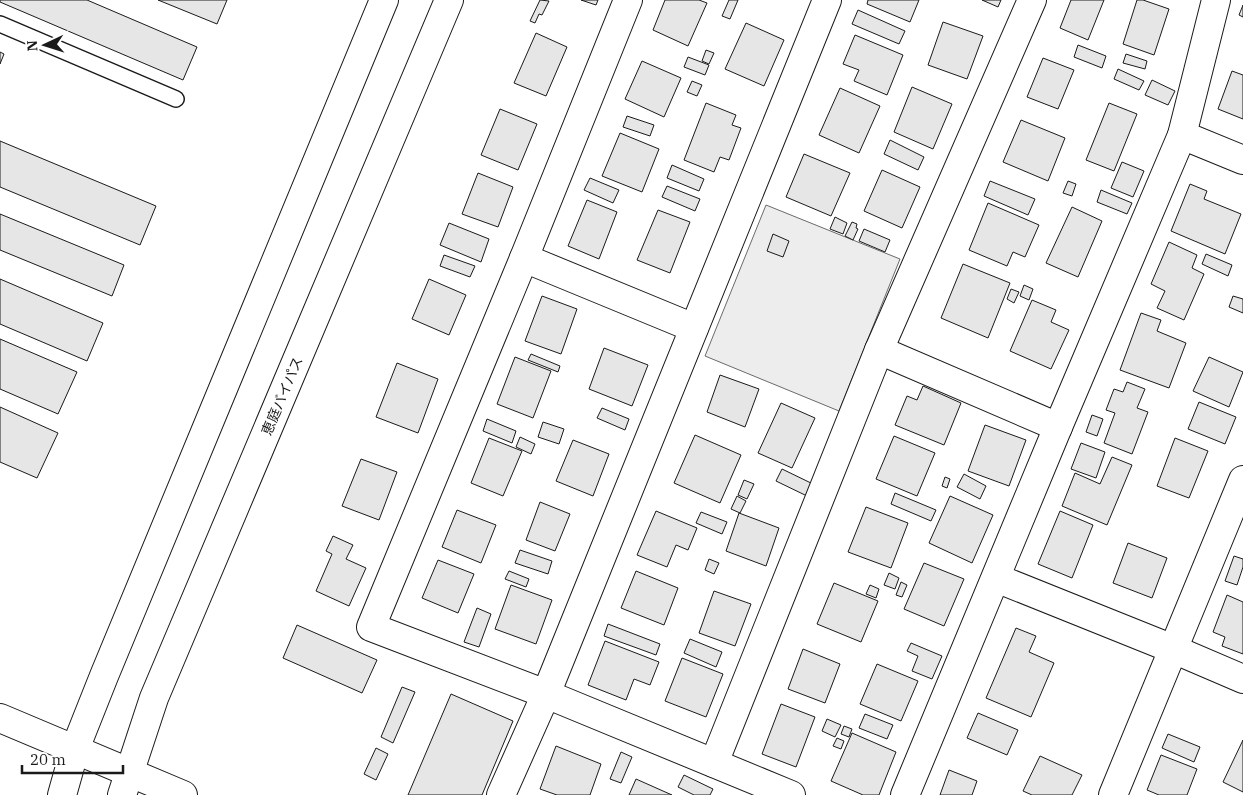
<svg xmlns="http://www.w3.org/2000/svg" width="1243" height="795" viewBox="0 0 1243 795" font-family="'IBM Plex Serif','Noto Sans JP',serif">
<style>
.built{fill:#ededed;stroke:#6a6a6a}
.building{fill:#e6e6e6;stroke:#1a1a1a}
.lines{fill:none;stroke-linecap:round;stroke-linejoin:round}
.service-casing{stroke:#1a1a1a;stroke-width:18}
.minor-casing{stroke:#1a1a1a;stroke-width:30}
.tertiary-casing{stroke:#1a1a1a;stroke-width:30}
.trunk-casing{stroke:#1a1a1a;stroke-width:30}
.service{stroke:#fff;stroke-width:15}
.minor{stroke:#fff;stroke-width:28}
.tertiary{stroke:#fff;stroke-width:28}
.trunk{stroke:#fff;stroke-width:28}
.labels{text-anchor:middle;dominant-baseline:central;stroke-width:4;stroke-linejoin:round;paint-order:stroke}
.street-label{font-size:14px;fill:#1a1a1a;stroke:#fff}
</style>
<rect width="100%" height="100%" fill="#fff"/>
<!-- built -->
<polygon class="built" points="766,205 900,259 839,411 705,356"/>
<!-- building -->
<g class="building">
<polygon points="0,0 87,0 197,47 183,80 0,2"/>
<polygon points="158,0 227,0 217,24"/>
<polygon points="540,0 549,1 542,15 539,14 535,23 530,21"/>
<polygon points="581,0 598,0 596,5"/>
<polygon points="665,0 699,0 707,3 688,46 653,30"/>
<polygon points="729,0 738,0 730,19 722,16"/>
<polygon points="868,0 919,0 910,22 867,4"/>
<polygon points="982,0 1001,0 998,7"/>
<polygon points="1071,0 1104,0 1088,40 1060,28"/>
<polygon points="1137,0 1143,0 1169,9 1154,55 1123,44"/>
<polygon points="1243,5 1243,17 1239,15"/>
<polygon points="858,10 905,31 899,44 852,24"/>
<polygon points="943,22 983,36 967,79 928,65"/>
<polygon points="746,23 784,40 764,86 725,69"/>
<polygon points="536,33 567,47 546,96 514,83"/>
<polygon points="855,35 903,55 887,95 854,81 859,70 843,64"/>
<polygon points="1078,45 1106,56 1102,68 1074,57"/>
<polygon points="706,50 714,53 709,64 702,61"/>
<polygon points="0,52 4,54 0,64"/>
<polygon points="1126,54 1147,61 1145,69 1123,63"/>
<polygon points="688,57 709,65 705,75 684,67"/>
<polygon points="1043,58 1074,70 1058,109 1027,97"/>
<polygon points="642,61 681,78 664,117 625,99"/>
<polygon points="1118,69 1144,81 1139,90 1114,79"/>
<polygon points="1232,71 1243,75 1243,119 1218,109"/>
<polygon points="1152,80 1175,91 1168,105 1145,95"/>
<polygon points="692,81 702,85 697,96 687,92"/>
<polygon points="912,87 952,104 933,149 894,132"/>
<polygon points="840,88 880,106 859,153 819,135"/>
<polygon points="706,103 736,115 732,125 741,128 729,160 720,157 714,172 684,160"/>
<polygon points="1109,103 1137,114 1114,171 1086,160"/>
<polygon points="500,109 537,124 518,170 481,155"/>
<polygon points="627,116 654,125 650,136 623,127"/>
<polygon points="1021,120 1065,138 1048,181 1003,162"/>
<polygon points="620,133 659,149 642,192 602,176"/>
<polygon points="890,140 924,157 918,170 884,154"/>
<polygon points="0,141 156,206 140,245 0,187"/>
<polygon points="804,154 850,173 831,216 786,197"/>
<polygon points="1122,162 1144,171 1133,197 1111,188"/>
<polygon points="672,165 704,179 699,191 667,178"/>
<polygon points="882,170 920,187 902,228 864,211"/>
<polygon points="478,173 513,187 498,227 462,214"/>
<polygon points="590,178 619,190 613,203 584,190"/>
<polygon points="990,181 1035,199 1028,215 984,196"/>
<polygon points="1068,181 1076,184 1072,196 1063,193"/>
<polygon points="1190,184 1207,191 1204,199 1241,214 1225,254 1171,231"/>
<polygon points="667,186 700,199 695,211 662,197"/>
<polygon points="1101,190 1132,203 1127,214 1097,202"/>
<polygon points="587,200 617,212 599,259 568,246"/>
<polygon points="988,203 1039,225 1025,257 1013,252 1007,266 969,250"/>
<polygon points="1072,207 1102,221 1078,277 1046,263"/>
<polygon points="658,210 690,222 670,273 637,260"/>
<polygon points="0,214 124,265 112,296 0,250"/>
<polygon points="835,217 847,223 843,234 830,229"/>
<polygon points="852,222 857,224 856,228 858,229 853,240 845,236"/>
<polygon points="449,223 489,239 481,262 440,245"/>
<polygon points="864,229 890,240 885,252 859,241"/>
<polygon points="773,234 789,241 783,257 767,251"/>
<polygon points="1169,242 1197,255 1192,268 1204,274 1184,320 1157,308 1165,291 1151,284"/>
<polygon points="1206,254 1232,265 1228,276 1202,264"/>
<polygon points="444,255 475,266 470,277 440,266"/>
<polygon points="963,264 1010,283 988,338 941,318"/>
<polygon points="0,279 103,323 87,361 0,324"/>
<polygon points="429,279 466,295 449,335 412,319"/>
<polygon points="1024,285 1033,289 1029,300 1020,296"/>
<polygon points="1011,289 1019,292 1014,303 1007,299"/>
<polygon points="542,296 577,309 561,354 525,341"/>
<polygon points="1233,296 1243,299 1243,313 1229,307"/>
<polygon points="1032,300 1056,310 1051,322 1069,330 1051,369 1010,351"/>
<polygon points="1141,313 1161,320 1157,331 1186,343 1169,388 1120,370"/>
<polygon points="0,339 77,372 58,414 0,389"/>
<polygon points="604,348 648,365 632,406 589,389"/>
<polygon points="531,354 560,366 558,372 528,360"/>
<polygon points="515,357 551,371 533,418 497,404"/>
<polygon points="1209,357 1243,372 1229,407 1193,391"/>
<polygon points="397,363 438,379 418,433 376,417"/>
<polygon points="720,375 759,389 745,427 707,412"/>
<polygon points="1127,382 1145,389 1137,408 1148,412 1132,454 1104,443 1115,413 1106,410 1114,389 1123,392"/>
<polygon points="923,386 961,403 944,445 895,425 907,396 917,400"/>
<polygon points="1199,402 1236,417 1225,444 1188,429"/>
<polygon points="781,403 815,418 792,468 758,453"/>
<polygon points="0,407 58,433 37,478 0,462"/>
<polygon points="602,408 629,419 625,430 597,418"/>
<polygon points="1092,415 1103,419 1097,436 1086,432"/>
<polygon points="487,419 516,431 512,443 483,431"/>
<polygon points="543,422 564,429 559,444 538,437"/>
<polygon points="985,425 1026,440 1009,486 968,471"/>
<polygon points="695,435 741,455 720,503 674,483"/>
<polygon points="894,436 935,453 917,496 876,479"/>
<polygon points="520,437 535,444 531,454 516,447"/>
<polygon points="489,438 522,451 503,496 471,483"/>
<polygon points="1175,438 1208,451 1189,498 1157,486"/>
<polygon points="573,440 609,454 593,496 556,481"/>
<polygon points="1081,443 1105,452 1096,478 1071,469"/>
<polygon points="1112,457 1132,465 1107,525 1062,506 1075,473 1100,484"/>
<polygon points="361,459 397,472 379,520 342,506"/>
<polygon points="782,469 813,484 807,496 776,481"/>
<polygon points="964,474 986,486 980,499 957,487"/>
<polygon points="945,477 950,479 947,488 942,486"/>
<polygon points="744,480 754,484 747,499 738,495"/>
<polygon points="895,493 936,510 931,521 891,504"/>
<polygon points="737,496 746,501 740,513 731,509"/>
<polygon points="950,496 993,515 972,563 929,543"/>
<polygon points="540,502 570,514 555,551 526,540"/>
<polygon points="866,507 908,523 891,568 848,552"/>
<polygon points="457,510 496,525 481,563 442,547"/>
<polygon points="656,511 697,528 688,550 676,545 667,567 637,555"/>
<polygon points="1060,511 1093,525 1072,578 1038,564"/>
<polygon points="701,512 727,522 722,534 696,523"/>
<polygon points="739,513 779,528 766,566 726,551"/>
<polygon points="333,536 353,545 346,559 366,568 349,606 316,591 332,554 326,551"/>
<polygon points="1128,543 1167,558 1152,598 1113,583"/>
<polygon points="520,550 552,561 548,574 515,563"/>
<polygon points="1234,556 1243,559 1243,567 1237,585 1225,581"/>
<polygon points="709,559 719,563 714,574 705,570"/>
<polygon points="438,560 474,574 458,613 422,598"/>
<polygon points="924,563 964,579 944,626 904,609"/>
<polygon points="509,571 529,579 526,587 505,579"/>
<polygon points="636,571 678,588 664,625 621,608"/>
<polygon points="889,573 899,578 895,589 884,585"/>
<polygon points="901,582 907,585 902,597 896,595"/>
<polygon points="834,583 878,601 861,642 817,624"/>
<polygon points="511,585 552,600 536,644 495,629"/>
<polygon points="870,585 879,589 876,598 866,594"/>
<polygon points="714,591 751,604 735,646 699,633"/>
<polygon points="1227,595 1243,602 1243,654 1222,646 1225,637 1213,632"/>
<polygon points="477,608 491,614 479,647 464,642"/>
<polygon points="608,624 660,644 656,655 604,636"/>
<polygon points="297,625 377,660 362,693 283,658"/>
<polygon points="1016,628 1036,636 1029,652 1054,663 1031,717 986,698"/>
<polygon points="690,639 722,652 716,667 684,653"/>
<polygon points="605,641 659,662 650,685 634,679 626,700 588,685"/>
<polygon points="911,643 942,656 932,679 912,671 918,656 907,651"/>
<polygon points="803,649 840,664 825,703 788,689"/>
<polygon points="682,658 723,674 706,717 665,701"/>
<polygon points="877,664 918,681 901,721 860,704"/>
<polygon points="402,687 415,692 393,743 381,737"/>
<polygon points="451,694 513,721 482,795 408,795"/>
<polygon points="781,704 815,717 796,767 762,754"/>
<polygon points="978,713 1018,730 1007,755 967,738"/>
<polygon points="865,714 893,725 887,739 859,728"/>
<polygon points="827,719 841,725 835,737 822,731"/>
<polygon points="844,726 852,729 849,737 841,734"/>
<polygon points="852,733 896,752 879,795 863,795 831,781"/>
<polygon points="1168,734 1200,747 1194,762 1162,748"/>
<polygon points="837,738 844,741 841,749 833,746"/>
<polygon points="1243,740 1243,792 1223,782"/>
<polygon points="556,746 601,764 590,795 557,795 540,789"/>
<polygon points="376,748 388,754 376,780 364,774"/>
<polygon points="621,752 632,757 621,783 610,779"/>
<polygon points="1161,755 1197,769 1187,795 1159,795 1147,790"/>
<polygon points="1040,756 1082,775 1072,795 1032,795 1023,791"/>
<polygon points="949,770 977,781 972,795 940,795"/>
<polygon points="684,775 713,789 710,795 694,795 678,787"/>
<polygon points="636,779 672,795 629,795"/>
</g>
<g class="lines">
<!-- service casing -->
<g class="service-casing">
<polyline id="service" points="0,24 176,99"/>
</g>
<!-- minor casing -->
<g class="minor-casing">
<g id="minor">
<polyline points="628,0 524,258 371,627 546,694 791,795"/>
<polyline points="1182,135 1243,160"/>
<polyline points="524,258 694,328"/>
<polyline points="879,350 1058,427"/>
<polyline points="996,578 1173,649 1243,679"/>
<polyline points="714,763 879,350 1032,0"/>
<polyline points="501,795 546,694 827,0"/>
<polyline points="905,795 1058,427 1182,135 1216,0"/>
<polyline points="1113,795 1243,480"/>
</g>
</g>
<!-- tertiary casing -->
<g class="tertiary-casing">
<polyline id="tertiary" points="0,718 183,795"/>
</g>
<!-- trunk casing -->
<g class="trunk-casing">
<g id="trunk">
<polyline points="62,795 75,749 104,676 384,0"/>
<polyline points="122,795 154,698 449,0"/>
</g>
</g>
<!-- service -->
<use href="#service" class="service"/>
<!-- minor -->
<use href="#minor" class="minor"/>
<!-- tertiary -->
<use href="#tertiary" class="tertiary"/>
<!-- trunk -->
<use href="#trunk" class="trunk"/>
</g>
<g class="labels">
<!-- street labels -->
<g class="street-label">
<text transform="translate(282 396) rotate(-67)">恵庭バイパス</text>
</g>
</g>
<!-- north arrow -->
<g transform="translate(45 45) rotate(266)" stroke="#ffffff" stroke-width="4" paint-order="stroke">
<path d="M0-4L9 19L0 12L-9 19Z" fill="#1a1a1a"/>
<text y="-8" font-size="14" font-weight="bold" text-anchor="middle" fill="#1a1a1a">N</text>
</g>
<!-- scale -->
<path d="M22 765v8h101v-8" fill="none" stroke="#1a1a1a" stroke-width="2.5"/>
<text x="30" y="765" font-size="15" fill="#1a1a1a" stroke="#ffffff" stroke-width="4" paint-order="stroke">20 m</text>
</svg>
